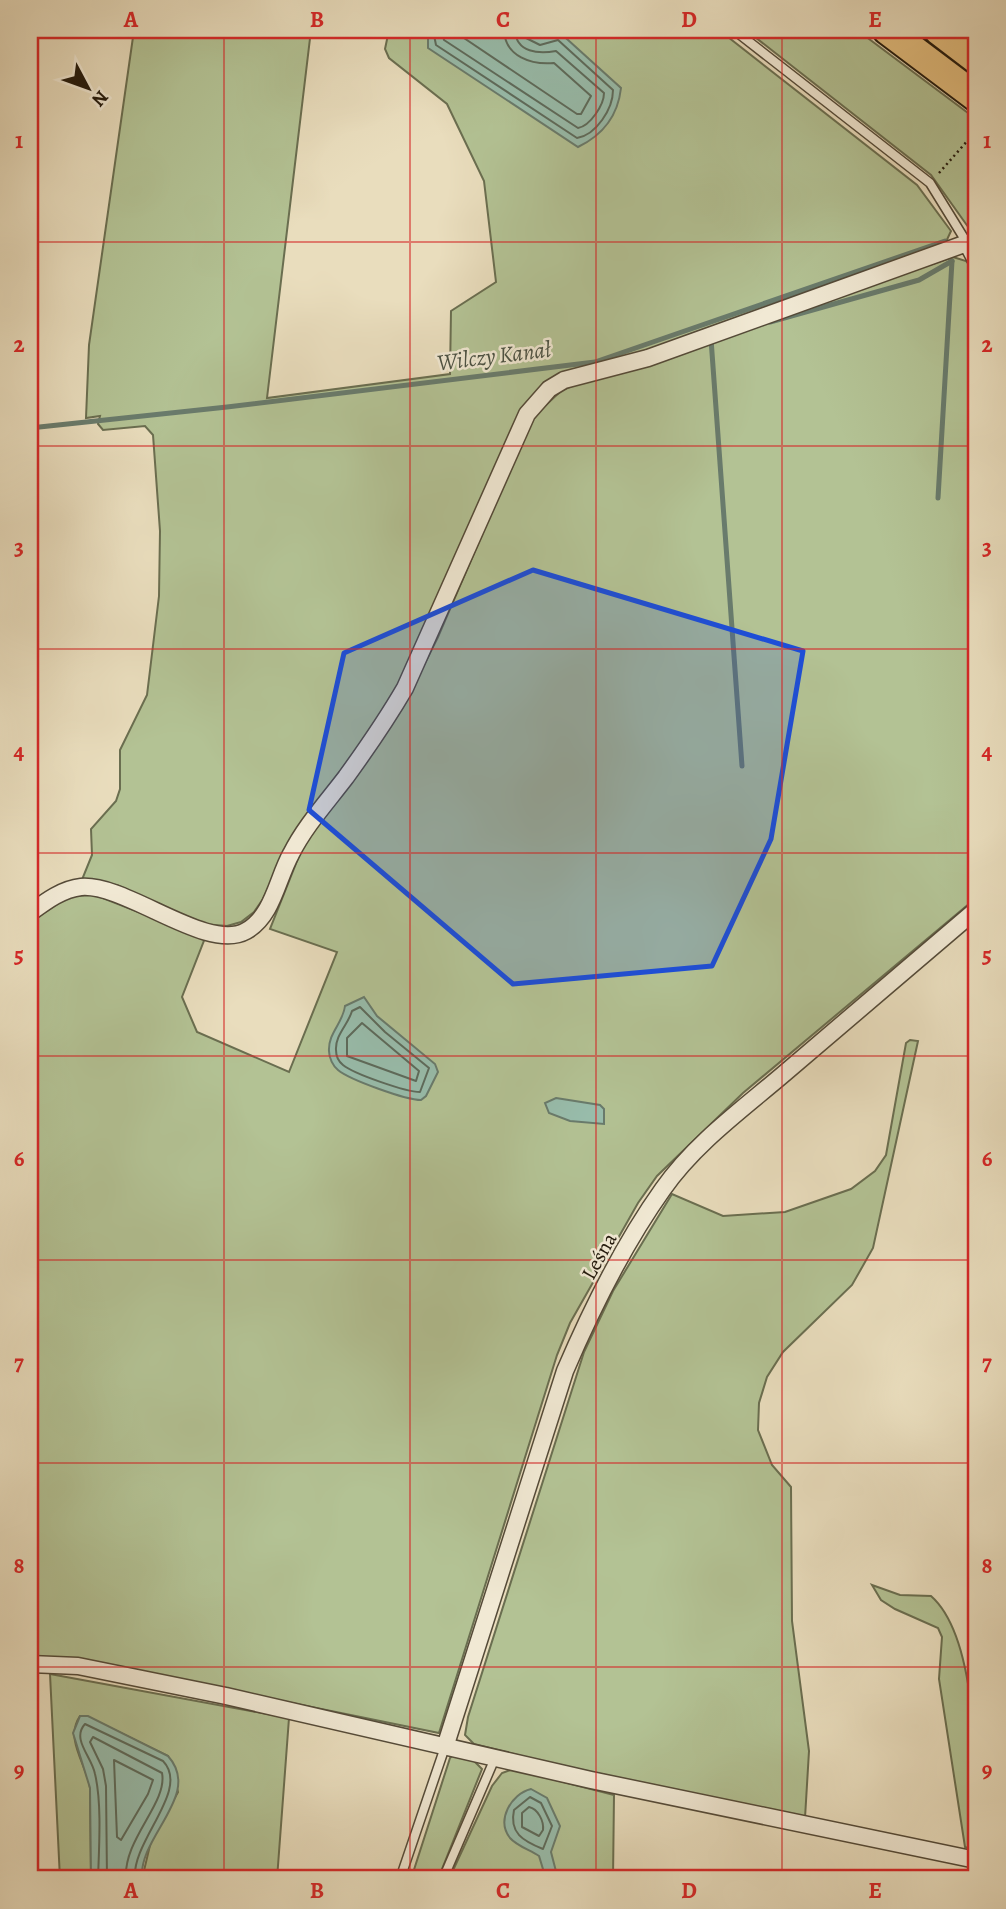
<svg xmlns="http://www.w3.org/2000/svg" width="1006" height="1909" viewBox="0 0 1006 1909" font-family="Alegreya,serif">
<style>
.green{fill:#b3c294;stroke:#6a6e50;stroke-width:2}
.water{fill:#98bdac;stroke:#697b6c;stroke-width:2}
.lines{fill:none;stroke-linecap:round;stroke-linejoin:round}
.shore{stroke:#5d6b5c;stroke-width:2}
.stream{stroke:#697b6c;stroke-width:5}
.service-casing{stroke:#544a38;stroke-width:11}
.minor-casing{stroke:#544a38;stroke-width:19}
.motorway-casing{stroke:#22190c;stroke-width:32}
.path{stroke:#22190c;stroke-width:2.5;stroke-dasharray:2 3.5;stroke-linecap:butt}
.service{stroke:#f1e9d4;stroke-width:8}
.minor{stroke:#f1e9d4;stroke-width:16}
.motorway{stroke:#e4be7e;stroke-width:28}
.marked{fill:#1d4ed8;fill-opacity:0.2;stroke:#1d4ed8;stroke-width:5;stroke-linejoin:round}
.grid{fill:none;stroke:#d62828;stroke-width:2;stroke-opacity:0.55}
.labels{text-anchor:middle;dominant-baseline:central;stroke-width:5;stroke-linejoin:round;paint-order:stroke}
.street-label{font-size:21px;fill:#22190c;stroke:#f1e9d4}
.water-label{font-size:23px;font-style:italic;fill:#4b5244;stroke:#f1e9d4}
.neatline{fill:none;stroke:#d62828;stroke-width:2.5}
.grid-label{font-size:23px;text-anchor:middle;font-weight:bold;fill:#d62828}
</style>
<rect width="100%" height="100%" fill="#e9ddbd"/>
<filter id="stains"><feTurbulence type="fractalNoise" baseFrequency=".00286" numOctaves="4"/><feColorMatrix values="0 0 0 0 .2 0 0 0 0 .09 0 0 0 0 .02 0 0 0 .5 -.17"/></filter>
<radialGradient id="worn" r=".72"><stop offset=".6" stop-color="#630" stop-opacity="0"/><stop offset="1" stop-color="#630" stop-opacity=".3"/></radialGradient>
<!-- green -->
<g class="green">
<polygon points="134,30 311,30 267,398 450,374 451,311 496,282 484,181 447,104 389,58 385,49 389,30 719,30 917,185 951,231 945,244 617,361 552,379 530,399 417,650 379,720 295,831 263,899 254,912 241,922 227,926 203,924 117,885 81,882 92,855 91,829 116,801 120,789 120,750 147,695 159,596 160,531 153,435 145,426 103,430 98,424 100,416 86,418 89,345"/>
<polygon points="746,30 857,30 976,119 976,238 931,175"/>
<polygon points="953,257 966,261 976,274 976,898 743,1093 657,1176 638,1203 570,1323 557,1355 439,1733 96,1663 30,1657 30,922 70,896 95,895 205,938 182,997 197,1032 289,1072 337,952 270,929 305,841 412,689 438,637 532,418 562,390 580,383"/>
<polygon points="910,1040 918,1041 873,1248 852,1285 783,1352 767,1377 759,1403 758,1430 772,1465 791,1487 792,1621 809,1751 805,1818 545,1762 474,1744 465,1735 468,1717 584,1352 613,1291 672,1194 723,1216 785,1212 851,1189 875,1171 886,1155 906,1043"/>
<path d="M872,1585L900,1595L931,1596C981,1640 976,1787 976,1851L965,1847L939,1679L942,1637L938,1628L895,1609L881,1600Z"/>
<path d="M50,1674L289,1718L277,1879H142L151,1841L178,1792L168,1756L88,1717L80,1716C64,1739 87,1765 90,1788L91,1879H60Z"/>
<polygon points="454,1754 471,1758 482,1769 438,1879 411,1879 450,1758"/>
<polygon points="513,1769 614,1795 613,1879 449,1879 492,1786 502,1773"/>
</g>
<!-- water -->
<g class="water">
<path d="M428,30H524L542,38L557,30L621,88C618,115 603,135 578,147L428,48Z"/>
<path d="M364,997L377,1016L435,1064L438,1072L426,1096L421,1100C406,1100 350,1080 338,1070C333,1066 329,1058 329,1051C328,1033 343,1023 345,1006Z"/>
<polygon points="556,1098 600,1105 604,1109 604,1124 570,1121 549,1113 545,1103"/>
<path d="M80,1716H88L168,1756C203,1795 138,1836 142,1879H91L90,1788L73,1733Z"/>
<path d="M531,1789L547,1798L560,1826L551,1852L558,1879H546L539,1856C530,1850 517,1846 510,1838C496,1820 511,1794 531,1789Z"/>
</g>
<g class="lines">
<!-- shore -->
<g class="shore">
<path d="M433,30L436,45L577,138C596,135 613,109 613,90L558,40L540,45L526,38L523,30"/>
<path d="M442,30L444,40L578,128C590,126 604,105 604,93L556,51C539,54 516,53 515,30"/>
<path d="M452,30L577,114H581L591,96L554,63C532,65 505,57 504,30"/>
<path d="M360,1007L385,1032L429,1068L420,1092C406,1092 354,1074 343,1065C338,1061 336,1056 336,1050C335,1035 348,1025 352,1011Z"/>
<polygon points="362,1023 419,1071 416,1081 347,1056 347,1038"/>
<polygon points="114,1760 153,1780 148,1794 121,1840 117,1837"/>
<path d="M530,1797L541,1803L552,1826L543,1849C523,1841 509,1833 514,1810Z"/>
<path d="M529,1807C538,1809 544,1821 543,1830L539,1836L522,1827V1813Z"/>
<path d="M98,1879C99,1848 102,1803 95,1774C92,1757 71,1739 85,1724L163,1761C191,1790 131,1841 135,1879"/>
<path d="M107,1879L106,1786L103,1769L90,1742L93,1737L162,1773C168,1803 123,1839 126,1879"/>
</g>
<!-- stream -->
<g class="stream">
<polyline points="770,322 919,280 952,261"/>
<polyline points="711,339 742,766"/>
<polyline points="30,428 227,407 595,362 945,241"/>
<polyline points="938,498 952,261"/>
</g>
<!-- service casing -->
<g class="service-casing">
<g id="service">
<polyline points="734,30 930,183 967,243"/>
<polyline points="400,1879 446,1744"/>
<polyline points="443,1879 495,1758"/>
</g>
</g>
<!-- minor casing -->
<g class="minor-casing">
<g id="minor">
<path d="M30,913C45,902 62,889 81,887C126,883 207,953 246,931C273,916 277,879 291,854C305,826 327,802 346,777C367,748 387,719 405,688L527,414L549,389L564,380L648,358L967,243L976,260"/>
<polyline points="30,1664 78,1666 226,1696 591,1780 976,1860"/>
<path d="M446,1744L565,1371C592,1308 623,1245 663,1189C695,1143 744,1108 786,1072C849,1018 913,964 976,910"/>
</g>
</g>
<!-- motorway casing -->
<g class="motorway-casing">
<g id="motorway">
<polyline points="887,30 976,97"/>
<polyline points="938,30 976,59"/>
</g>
</g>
<!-- path -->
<g class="path">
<polyline points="939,173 976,131"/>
<polyline points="459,1872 475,1879"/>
</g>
<!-- service -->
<use href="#service" class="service"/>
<!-- minor -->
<use href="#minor" class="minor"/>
<!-- motorway -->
<use href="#motorway" class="motorway"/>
</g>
<!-- marked area -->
<path class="marked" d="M533,570L803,651L771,839L712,966L513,984L309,810L344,653Z"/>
<!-- grid -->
<path class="grid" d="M224,30V1879M410,30V1879M596,30V1879M782,30V1879M30,242H976M30,446H976M30,649H976M30,853H976M30,1056H976M30,1260H976M30,1463H976M30,1667H976"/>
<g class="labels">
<!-- street labels -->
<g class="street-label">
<text transform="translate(599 1256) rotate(-61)">Leśna</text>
</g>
<!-- water labels -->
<g class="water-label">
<text transform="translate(494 356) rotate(-7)">Wilczy Kanał</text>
</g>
</g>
<!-- margin -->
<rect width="1006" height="1909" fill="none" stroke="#e9ddbd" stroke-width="77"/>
<!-- north arrow -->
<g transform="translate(88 88) rotate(131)" stroke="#f1e9d4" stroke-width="5" paint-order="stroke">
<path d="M0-5L12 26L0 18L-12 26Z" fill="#22190c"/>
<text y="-10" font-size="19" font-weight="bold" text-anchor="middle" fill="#22190c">N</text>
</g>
<rect x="38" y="38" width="930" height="1832" class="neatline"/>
<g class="grid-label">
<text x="131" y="27">A</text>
<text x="317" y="27">B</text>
<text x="503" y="27">C</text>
<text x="689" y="27">D</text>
<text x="875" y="27">E</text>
<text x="19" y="148">1</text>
<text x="987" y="148">1</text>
<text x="19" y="352">2</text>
<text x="987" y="352">2</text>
<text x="19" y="555">3</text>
<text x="987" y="555">3</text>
<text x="19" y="759">4</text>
<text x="987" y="759">4</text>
<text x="19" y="962">5</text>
<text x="987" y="962">5</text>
<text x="19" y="1166">6</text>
<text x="987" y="1166">6</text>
<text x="19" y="1370">7</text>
<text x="987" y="1370">7</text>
<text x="19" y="1573">8</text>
<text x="987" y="1573">8</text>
<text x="19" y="1777">9</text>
<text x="987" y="1777">9</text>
<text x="131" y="1898">A</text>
<text x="317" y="1898">B</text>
<text x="503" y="1898">C</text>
<text x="689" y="1898">D</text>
<text x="875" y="1898">E</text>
</g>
<rect width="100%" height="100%" filter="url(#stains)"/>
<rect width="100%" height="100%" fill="url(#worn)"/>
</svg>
